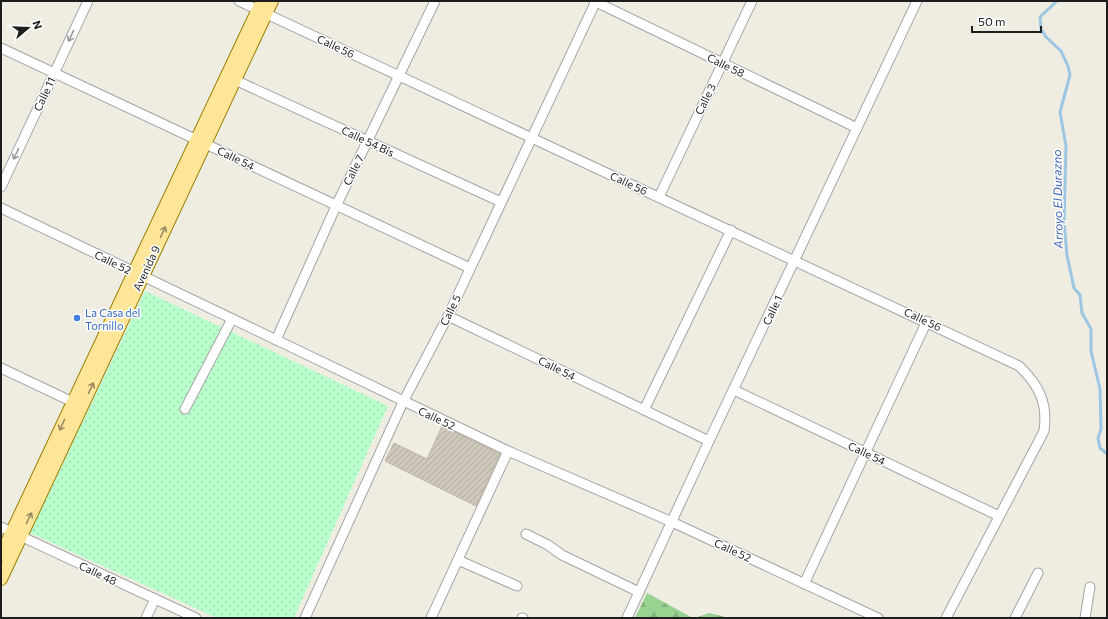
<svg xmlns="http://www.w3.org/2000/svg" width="1108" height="619" viewBox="0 0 1108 619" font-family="Commissioner,sans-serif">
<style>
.forest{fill:url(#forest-firs)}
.park{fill:url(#park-dots)}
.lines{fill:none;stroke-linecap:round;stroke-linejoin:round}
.stream{stroke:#9dc6e2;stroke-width:3}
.building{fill:url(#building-hatch);stroke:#c2b6a2}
.minor-casing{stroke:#a4a4a4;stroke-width:11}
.major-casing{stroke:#968000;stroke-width:14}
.minor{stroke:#fff;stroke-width:9}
.major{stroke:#ffe597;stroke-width:12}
.oneway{stroke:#999}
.oneway2{stroke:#998b60}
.shop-dot{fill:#3f7fe0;stroke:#fff;stroke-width:1.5}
.labels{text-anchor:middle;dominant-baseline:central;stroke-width:3;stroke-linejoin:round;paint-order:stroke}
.street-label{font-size:11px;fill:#1d1d1d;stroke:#fff}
.shop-label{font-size:11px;fill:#366cbe;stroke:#fff;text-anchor:start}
.water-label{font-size:12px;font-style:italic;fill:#4065b6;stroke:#fff}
</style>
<defs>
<pattern id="forest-firs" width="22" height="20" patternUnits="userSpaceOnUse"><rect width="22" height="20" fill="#99d392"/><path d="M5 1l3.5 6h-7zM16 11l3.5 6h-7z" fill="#83b57d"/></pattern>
<pattern id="park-dots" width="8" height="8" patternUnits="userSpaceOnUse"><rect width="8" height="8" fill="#b9ffcc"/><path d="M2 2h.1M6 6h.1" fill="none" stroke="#9fdaaf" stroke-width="1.8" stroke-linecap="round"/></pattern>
<pattern id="building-hatch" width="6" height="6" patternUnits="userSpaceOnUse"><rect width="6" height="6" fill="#cfc8ba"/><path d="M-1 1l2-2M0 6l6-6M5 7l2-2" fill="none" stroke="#b1ab9f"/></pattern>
</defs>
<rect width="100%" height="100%" fill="#efede2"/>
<!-- forest -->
<g class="forest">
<polygon points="647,593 693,618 635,618"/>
<polygon points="709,613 729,618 695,618"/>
</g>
<!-- park -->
<polygon class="park" points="145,291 388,406 294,618 217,618 30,533"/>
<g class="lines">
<!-- stream -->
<polyline class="stream" points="1057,1 1040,17 1041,29 1046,37 1061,51 1068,66 1070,75 1060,112 1066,146 1064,222 1067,255 1074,288 1080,295 1082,313 1091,329 1091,351 1100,389 1101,429 1098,438 1100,448 1107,454"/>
</g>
<!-- building -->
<polygon class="building" points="442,426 500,454 476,506 385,461 394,443 427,459"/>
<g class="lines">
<!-- minor casing -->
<g class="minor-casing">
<g id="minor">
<path d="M239,1L1019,366C1039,385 1048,403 1044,431L946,618"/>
<polyline points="594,1 857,128"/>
<polyline points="1,48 470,268"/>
<polyline points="235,80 501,202"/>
<polyline points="1,187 88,1"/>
<polyline points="659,197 752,1"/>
<polyline points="1,208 508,451 672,522 878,618"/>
<polyline points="448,316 709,441"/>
<polyline points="276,340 336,206 435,1"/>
<polyline points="1,368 79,405"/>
<polyline points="734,390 999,516"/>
<polyline points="185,409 232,319"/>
<polyline points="644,410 731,230"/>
<polyline points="1,527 196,618"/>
<polyline points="526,534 548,545 562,555 639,592"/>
<polyline points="458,560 517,586"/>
<polyline points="804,584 927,321"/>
<polyline points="146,618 155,599"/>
<polyline points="305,618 403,402 448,316 596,1"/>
<polyline points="431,618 508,451"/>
<polyline points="522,618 523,618"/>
<polyline points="627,618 709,441 917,1"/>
<polyline points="1015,618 1038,573"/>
<polyline points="1085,618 1090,587"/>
</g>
</g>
<!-- major casing -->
<g class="major-casing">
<g id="major">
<polyline points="1,555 262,1"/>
<polyline points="1,579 272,1"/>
</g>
</g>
<!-- minor -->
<use href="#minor" class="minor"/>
<!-- major -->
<use href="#major" class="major"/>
</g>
<!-- one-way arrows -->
<defs><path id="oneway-shaft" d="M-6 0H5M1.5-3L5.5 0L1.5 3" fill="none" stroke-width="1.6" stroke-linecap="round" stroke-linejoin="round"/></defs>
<g class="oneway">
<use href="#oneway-shaft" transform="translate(71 36) rotate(115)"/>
<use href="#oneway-shaft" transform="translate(16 154) rotate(115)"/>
</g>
<g class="oneway2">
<use href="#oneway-shaft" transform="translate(163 232) rotate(-65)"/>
<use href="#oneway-shaft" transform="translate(91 388) rotate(-65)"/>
<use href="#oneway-shaft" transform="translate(62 425) rotate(115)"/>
<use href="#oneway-shaft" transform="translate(29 518) rotate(-65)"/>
</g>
<!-- markers -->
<circle class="shop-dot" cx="77" cy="318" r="4"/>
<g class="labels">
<!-- street labels -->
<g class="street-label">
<text transform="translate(336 46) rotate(25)">Calle 56</text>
<text transform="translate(726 65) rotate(26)">Calle 58</text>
<text transform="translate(44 94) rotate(-65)">Calle 11</text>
<text transform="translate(705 99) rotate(-64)">Calle 3</text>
<text transform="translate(368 141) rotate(25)">Calle 54 Bis</text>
<text transform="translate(236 158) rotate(26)">Calle 54</text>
<text transform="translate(353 170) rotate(-64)">Calle 7</text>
<text transform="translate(629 183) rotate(25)">Calle 56</text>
<text transform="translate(113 262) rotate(26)">Calle 52</text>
<text transform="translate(146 268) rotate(-65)">Avenida 9</text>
<text transform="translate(450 310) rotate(-64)">Calle 5</text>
<text transform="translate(772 310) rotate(-65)">Calle 1</text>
<text transform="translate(923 319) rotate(25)">Calle 56</text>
<text transform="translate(557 368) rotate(26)">Calle 54</text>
<text transform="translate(437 418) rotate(25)">Calle 52</text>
<text transform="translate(867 453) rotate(25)">Calle 54</text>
<text transform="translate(733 550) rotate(25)">Calle 52</text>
<text transform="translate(98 573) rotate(25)">Calle 48</text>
</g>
<!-- shop labels -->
<g class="shop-label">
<text x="85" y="312">La Casa del<tspan x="85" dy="13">Tornillo</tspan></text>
</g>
<!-- water labels -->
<g class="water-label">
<text transform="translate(1057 199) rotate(-91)">Arroyo El Durazno</text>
</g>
</g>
<!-- border -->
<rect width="1108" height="619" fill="none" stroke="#1d1d1d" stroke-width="4"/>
<!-- north arrow -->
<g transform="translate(28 28) rotate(71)" stroke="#ffffff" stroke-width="3" paint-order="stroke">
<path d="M0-3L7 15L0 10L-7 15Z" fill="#1d1d1d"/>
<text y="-6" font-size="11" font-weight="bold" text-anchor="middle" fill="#1d1d1d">N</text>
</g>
<!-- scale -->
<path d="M972 26v6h69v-6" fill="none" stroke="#1d1d1d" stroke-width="2"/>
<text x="978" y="26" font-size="12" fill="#1d1d1d" stroke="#ffffff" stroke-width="3" paint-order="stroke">50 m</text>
</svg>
